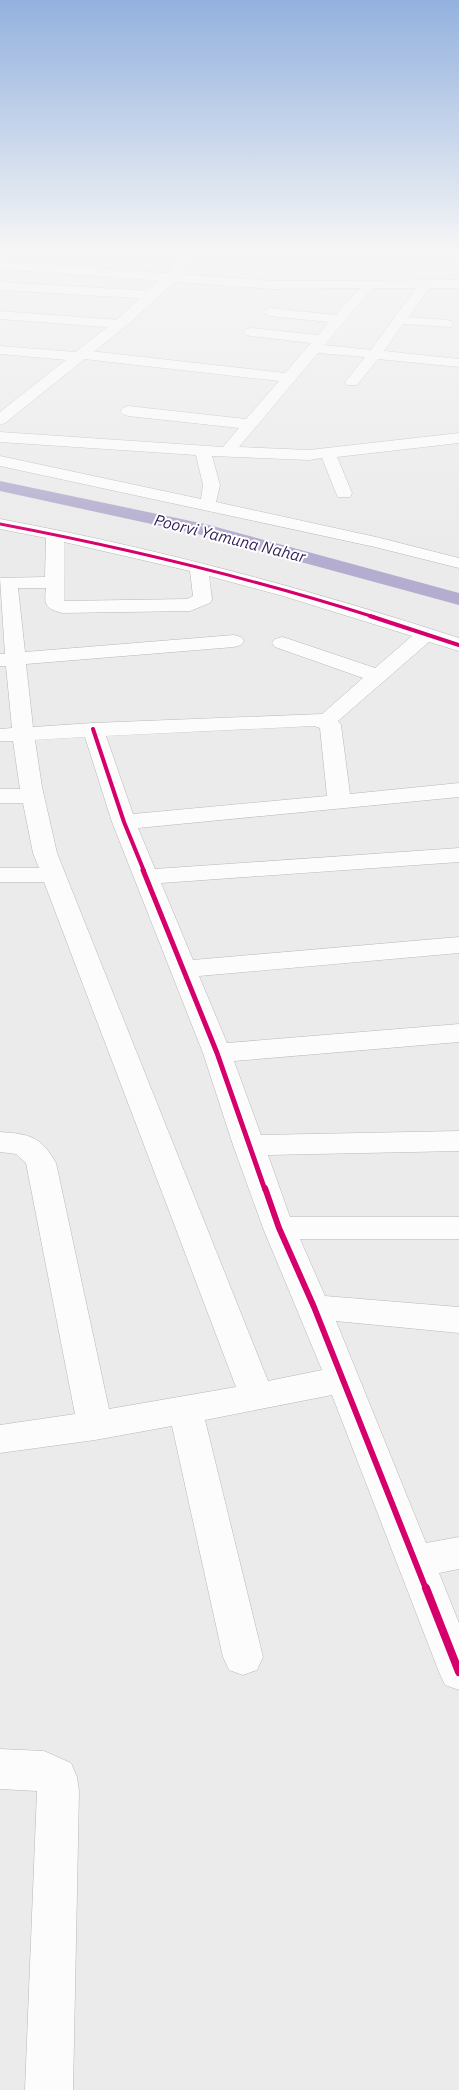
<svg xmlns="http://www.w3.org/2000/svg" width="459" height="2090" viewBox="0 0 459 2090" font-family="'IBM Plex Sans',sans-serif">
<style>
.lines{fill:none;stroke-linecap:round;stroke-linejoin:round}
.canal{fill:#b4adcf;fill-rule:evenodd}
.minor-casing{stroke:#b8b8b9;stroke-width:1}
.major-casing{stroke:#b8b8b9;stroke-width:1}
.minor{fill:#fcfcfc;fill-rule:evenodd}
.major{fill:#fcfcfc;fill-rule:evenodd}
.cycleway-far4-casing{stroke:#fff;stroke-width:5}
.cycleway-far3-casing{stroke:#fff;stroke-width:6}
.cycleway-far2-casing{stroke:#fff;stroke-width:8}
.cycleway-far1-casing{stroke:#fff;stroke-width:9}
.cycleway-casing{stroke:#fff;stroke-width:11}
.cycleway-far4{stroke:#d6006c;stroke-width:3}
.cycleway-far3{stroke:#d6006c;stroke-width:4}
.cycleway-far2{stroke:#d6006c;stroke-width:5}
.cycleway-far1{stroke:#d6006c;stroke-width:6}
.cycleway{stroke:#d6006c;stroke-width:8}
.labels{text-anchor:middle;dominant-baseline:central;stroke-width:4;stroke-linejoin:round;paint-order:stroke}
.far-water-label{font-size:16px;font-style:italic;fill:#321e58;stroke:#fff}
</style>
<rect width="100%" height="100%" fill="#ebebec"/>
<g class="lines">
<!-- canal -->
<polygon class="canal" points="0,481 205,524 459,593 459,605 202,535 0,491"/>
<!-- minor casing -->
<g class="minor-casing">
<g id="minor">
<path d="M0,261L273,281L459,280V288H429L409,317L446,320L451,321L453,324L451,327L403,324L384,351L459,359V367L378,359L357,385H347L345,382L365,357L318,353L239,447L309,450L459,433V443L337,457L352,493L350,497H338L336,493L322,458L309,460L212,456L220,485L216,502L376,537L459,558V568L375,547L0,466V456L201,499L203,485L196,455L0,442V432L223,447L239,428L128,416L123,414L120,411L123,408L128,406L246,419L279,381L84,359L78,361L0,354V346L75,352L81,350L285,373L311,343L251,336L246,335L244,332L246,329L251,328L318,335L329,322L270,316L263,312L270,308L336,315L360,288L273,289L0,269ZM372,288H416L371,350L324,345Z"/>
<polygon points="0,282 153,291 160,295 153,299 0,290"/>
<polygon points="0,311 119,320 126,324 119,328 0,319"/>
<path d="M0,519C156,548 308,589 459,638V651L429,642L338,721L341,725L350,794L459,783V797L138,828L155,869L459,848V862L161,883L193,960L459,937V953L199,976L227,1043L459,1024V1042L234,1061L261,1135L459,1131V1151L268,1155L290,1217H459V1239H300L325,1296L459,1307V1333L336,1321L426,1543L459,1537V1569L439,1573L459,1623V1690L445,1685L439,1672L332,1395L205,1420L263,1657L257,1670L243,1675L229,1670L223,1657L172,1426L95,1440L0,1453V1425L75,1414L26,1163L16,1154L0,1152V1132C29,1134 41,1136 56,1163L109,1409L236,1387L44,882H0V868H39L33,853L23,803H0V789H20L13,741H0V729L12,728L6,666H0V654H5L0,578L45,577L46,538L0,529ZM64,542L190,571L193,596L187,599L65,601L64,600ZM209,576L283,596L412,636L375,668L289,639L282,637L275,639L272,643L275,647L363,678L322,714L93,723L33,727L26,664L234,647L241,645L244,641L241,637L234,635L25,652L18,588H46C44,605 45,608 62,613L190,611L210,603L212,599ZM314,726L320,728L327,796L133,814L106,736ZM85,737L112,822L203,1053L233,1145L263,1228L322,1370L268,1381L57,853L42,787L35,740Z"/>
<polygon points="0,1749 44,1751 71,1763 77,1777 79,1791 73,2090 25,2090 37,1791 0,1789"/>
</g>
</g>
<!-- major casing -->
<g class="major-casing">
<polygon id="major" points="188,253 201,253 177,279 131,322 5,423 0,425 0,412 121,316"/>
</g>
<!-- minor -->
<use href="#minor" class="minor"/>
<!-- major -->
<use href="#major" class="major"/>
<!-- cycleway-far4 casing -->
<g class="cycleway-far4-casing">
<path id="cycleway-far4" d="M0,524C126,548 251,578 374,617"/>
</g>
<!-- cycleway-far3 casing -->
<g class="cycleway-far3-casing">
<g id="cycleway-far3">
<polyline points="370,616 459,645"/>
<polyline points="93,729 124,822 144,871"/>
</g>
</g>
<!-- cycleway-far2 casing -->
<g class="cycleway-far2-casing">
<polyline id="cycleway-far2" points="143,870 217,1053 265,1190"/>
</g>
<!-- cycleway-far1 casing -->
<g class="cycleway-far1-casing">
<polyline id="cycleway-far1" points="265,1188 279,1228 314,1307 426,1589"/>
</g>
<!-- cycleway casing -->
<g class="cycleway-casing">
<polyline id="cycleway" points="426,1588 459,1672"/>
</g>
<!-- cycleway-far4 -->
<use href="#cycleway-far4" class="cycleway-far4"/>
<!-- cycleway-far3 -->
<use href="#cycleway-far3" class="cycleway-far3"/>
<!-- cycleway-far2 -->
<use href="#cycleway-far2" class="cycleway-far2"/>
<!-- cycleway-far1 -->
<use href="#cycleway-far1" class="cycleway-far1"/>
<!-- cycleway -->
<use href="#cycleway" class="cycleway"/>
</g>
<!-- sky -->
<linearGradient id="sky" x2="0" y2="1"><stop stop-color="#93b1de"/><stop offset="0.46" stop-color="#f6f6f6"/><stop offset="1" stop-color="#f6f6f6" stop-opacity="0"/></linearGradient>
<rect width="459" height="545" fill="url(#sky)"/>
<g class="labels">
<!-- far-water labels -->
<g class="far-water-label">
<text transform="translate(230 538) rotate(14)">Poorvi Yamuna Nahar</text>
</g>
</g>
</svg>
